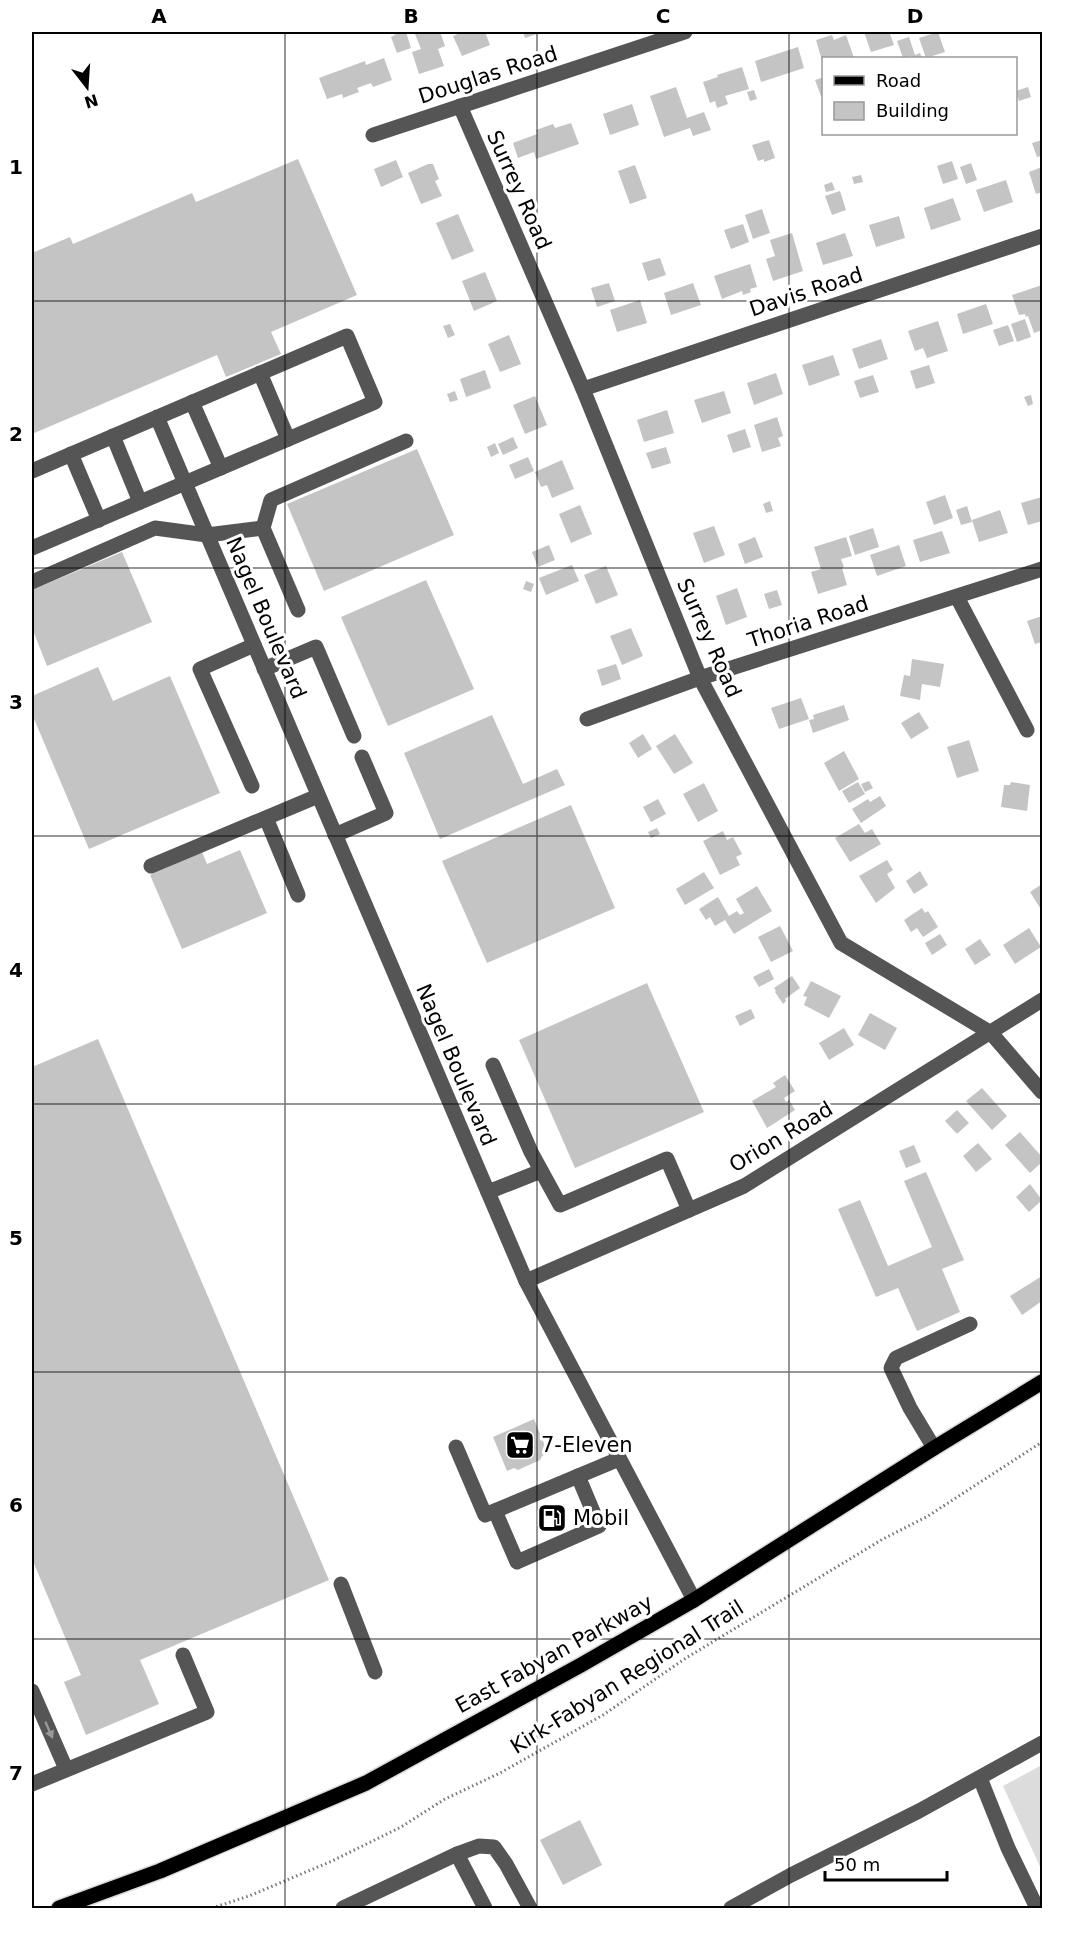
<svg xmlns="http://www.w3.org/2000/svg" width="1074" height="1940" viewBox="0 0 1074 1940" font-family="'DejaVu Sans',sans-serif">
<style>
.green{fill:#dcdcdc}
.building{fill:#c4c4c4}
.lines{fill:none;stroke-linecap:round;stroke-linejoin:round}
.major-casing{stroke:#dbdbdb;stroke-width:18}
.path{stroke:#777;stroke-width:3;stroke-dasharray:1.5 3;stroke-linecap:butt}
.minor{stroke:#555;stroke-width:15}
.major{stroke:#000;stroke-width:15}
.oneway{fill:#999}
.grid{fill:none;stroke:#000;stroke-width:1.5;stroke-opacity:0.55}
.labels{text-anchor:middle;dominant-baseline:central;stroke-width:6;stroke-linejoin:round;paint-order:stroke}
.street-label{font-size:21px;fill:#000;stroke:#fff}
.poi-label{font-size:21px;fill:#000;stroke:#fff;text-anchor:start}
.neatline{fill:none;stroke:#000;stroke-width:2}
.grid-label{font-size:20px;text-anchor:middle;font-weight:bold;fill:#000}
</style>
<rect width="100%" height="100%" fill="#fff"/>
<!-- green -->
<polygon class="green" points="1042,1765 1042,1871 1003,1786"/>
<!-- building -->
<g class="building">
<polygon points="394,32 406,32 411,48 397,53 391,37 395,35"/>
<polygon points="423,32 440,32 445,46 438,49 444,66 419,74 412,52 421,49 415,34"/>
<polygon points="459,32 485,32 490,45 462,56 453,36 460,33"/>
<polygon points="523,32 543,32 525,38"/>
<polygon points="864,32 895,32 890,34 894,45 871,52"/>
<polygon points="938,32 945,52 926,58 919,38"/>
<polygon points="832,35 834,40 846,35 854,58 824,58 823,64 816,40"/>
<polygon points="909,37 915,55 920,53 922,58 913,58 912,56 903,58 897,41"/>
<polygon points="798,47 804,68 761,82 755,61"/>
<polygon points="384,58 392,80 373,87 371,83 357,88 359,92 343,98 342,94 327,99 319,78 365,61 366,65"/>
<polygon points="742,67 749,89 725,96 728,104 717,108 715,101 710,103 703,82 718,77 717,75"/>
<polygon points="824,77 824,95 821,96 815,80"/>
<polygon points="676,87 687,118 704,112 711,130 693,136 690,128 664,137 650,96"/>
<polygon points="1028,87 1031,97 1019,101 1016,91"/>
<polygon points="754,90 757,99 750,101 747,92"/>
<polygon points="632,104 639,125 610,135 603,114"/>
<polygon points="571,123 579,144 536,159 534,152 518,158 513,143 537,134 536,130 553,124 555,128"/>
<polygon points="769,140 775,158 764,162 764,159 758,161 752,145"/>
<polygon points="1042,140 1042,156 1037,157 1032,143"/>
<polygon points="298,159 357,295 271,332 281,354 226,377 217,355 32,434 32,253 70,237 73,244 192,193 196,202"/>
<polygon points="396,160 403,177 381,187 374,169"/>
<polygon points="952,161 958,179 943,184 937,166"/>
<polygon points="971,163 977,180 966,184 960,167"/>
<polygon points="428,164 433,164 439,179 435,181 442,196 421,204 408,173"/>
<polygon points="635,165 647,198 630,204 618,171"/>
<polygon points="1042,167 1042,192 1036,194 1029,172"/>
<polygon points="861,175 863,182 854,184 852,177"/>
<polygon points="1006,180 1013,202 984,212 976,190"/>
<polygon points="832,182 835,190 826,192 824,185"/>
<polygon points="840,191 846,210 832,215 825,196"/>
<polygon points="953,198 961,220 931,230 924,208"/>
<polygon points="762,209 770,233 753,239 745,215"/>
<polygon points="458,214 474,251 452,260 436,223"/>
<polygon points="899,216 905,238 876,247 869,225"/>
<polygon points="743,224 749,242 731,249 724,230"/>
<polygon points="792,233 803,271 773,281 766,259 775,256 770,240"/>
<polygon points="845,233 853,256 823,265 816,243"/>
<polygon points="660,258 666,275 648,281 642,263"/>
<polygon points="750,264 757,287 750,289 751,292 743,295 742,291 722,299 714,276"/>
<polygon points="485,272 497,301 474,311 462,281"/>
<polygon points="609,283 615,301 597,307 591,288"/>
<polygon points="693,283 701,305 671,315 664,293"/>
<polygon points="1042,285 1042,330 1034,333 1028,316 1026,317 1025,314 1019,315 1012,295"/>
<polygon points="640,300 647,323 617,332 610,310"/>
<polygon points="986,304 993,324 963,334 957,314"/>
<polygon points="1025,319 1031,337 1017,342 1011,324"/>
<polygon points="938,321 948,351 927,358 923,348 915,351 908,331"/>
<polygon points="450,324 455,335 448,338 443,326"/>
<polygon points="1008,325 1014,341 999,346 993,330"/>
<polygon points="509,335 521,364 500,372 488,344"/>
<polygon points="881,339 888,359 859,369 852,349"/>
<polygon points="833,355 840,375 809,386 802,365"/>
<polygon points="929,365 935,383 916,389 910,371"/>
<polygon points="485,370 491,388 466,397 460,379"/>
<polygon points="776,373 783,394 754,405 747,383"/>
<polygon points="873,375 879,392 860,398 854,381"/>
<polygon points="455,391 458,400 450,402 447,394"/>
<polygon points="724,391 731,413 702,423 694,400"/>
<polygon points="1031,395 1033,404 1028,406 1024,397"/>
<polygon points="535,396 547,425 525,434 513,405"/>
<polygon points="667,410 674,433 644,442 637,420"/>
<polygon points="777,417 783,436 778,438 781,446 762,452 754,425"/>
<polygon points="745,429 751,447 733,453 727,435"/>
<polygon points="513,437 518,448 503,455 498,444"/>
<polygon points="495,443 499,453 491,457 487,447"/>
<polygon points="666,447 671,463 652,469 646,453"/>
<polygon points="417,449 454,535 324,591 287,504"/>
<polygon points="528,457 534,471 515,479 509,465"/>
<polygon points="562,460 574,489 552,498 547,485 541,487 535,472"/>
<polygon points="945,495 953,518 934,525 926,502"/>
<polygon points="1042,497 1042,521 1028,525 1021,503"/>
<polygon points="770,501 773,511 766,513 763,504"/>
<polygon points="580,505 592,534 571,543 559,514"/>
<polygon points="967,506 972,522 961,525 956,510"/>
<polygon points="1000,510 1008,533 979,542 972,520"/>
<polygon points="714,526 725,555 704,563 693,533"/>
<polygon points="873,528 879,547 855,555 849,536"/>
<polygon points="942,531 950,553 920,562 913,540"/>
<polygon points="755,537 763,557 745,564 738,544"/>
<polygon points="846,537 852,556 841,559 844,567 842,568 847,585 818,594 811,572 821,569 814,547"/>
<polygon points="549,545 555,560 538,567 532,552"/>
<polygon points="899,545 906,566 877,576 870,555"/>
<polygon points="122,552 152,622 47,666 32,628 32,590"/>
<polygon points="572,565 579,581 546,595 539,578"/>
<polygon points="606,566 618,595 596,604 584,575"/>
<polygon points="426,580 474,689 388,726 341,617"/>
<polygon points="526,581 534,584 531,592 523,589"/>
<polygon points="737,588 747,617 726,625 716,596"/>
<polygon points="777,590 782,605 769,609 764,594"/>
<polygon points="1042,616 1042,642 1035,644 1027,621"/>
<polygon points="631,628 643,656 622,665 610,636"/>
<polygon points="912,659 944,664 940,687 922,684 920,700 900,696 904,675 910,676"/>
<polygon points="616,664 621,679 602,686 597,670"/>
<polygon points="98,667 113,701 170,676 220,793 89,849 32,714 32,696"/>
<polygon points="801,698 809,719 779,729 771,708"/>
<polygon points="844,705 849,720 813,733 809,720 814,719 813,715"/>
<polygon points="919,712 929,728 911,739 901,723"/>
<polygon points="492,715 523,784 557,769 565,785 440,839 404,753"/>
<polygon points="643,734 652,749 638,758 629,743"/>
<polygon points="675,734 693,763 674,774 656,746"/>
<polygon points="969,740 979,771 957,778 947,747"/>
<polygon points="844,751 859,779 839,791 824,763"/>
<polygon points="869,781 873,788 865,792 861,784"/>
<polygon points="858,782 865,794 849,803 842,791"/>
<polygon points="1011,782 1030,785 1027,811 1001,807 1004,785 1010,785"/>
<polygon points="704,783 718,811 698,822 683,794"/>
<polygon points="880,796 886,806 861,823 852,809 868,799 870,802"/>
<polygon points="658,799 666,814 651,822 643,807"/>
<polygon points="571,805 615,908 487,963 442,861"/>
<polygon points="859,824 865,833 872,829 881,844 850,862 835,838"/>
<polygon points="657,828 660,834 651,838 648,832"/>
<polygon points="723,831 727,840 733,837 742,854 736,857 740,865 720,875 703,841"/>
<polygon points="240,850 267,913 182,949 150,875 202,852 207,864"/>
<polygon points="887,860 893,870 887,874 895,888 876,903 859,876"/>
<polygon points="920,871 928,885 914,894 906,881"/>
<polygon points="704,872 714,888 685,905 676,889"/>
<polygon points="1042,884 1042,911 1030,892"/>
<polygon points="757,886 772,911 734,934 725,920 715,926 710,917 706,920 699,909 718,897 729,916 737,911 740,915 744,913 736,899"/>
<polygon points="922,908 925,913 928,911 938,927 923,937 917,928 911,932 904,920"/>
<polygon points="780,926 793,951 771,962 758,937"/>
<polygon points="1029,928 1041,947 1015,964 1003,945"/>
<polygon points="940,934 947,945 932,955 925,943"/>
<polygon points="980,939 991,955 975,965 965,949"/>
<polygon points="769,969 774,979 759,987 753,977"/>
<polygon points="792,976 800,988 785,999 786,1001 783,1004 775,992 776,991 774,988"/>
<polygon points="811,981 841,996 829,1018 804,1005 807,997 803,996"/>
<polygon points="647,983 704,1112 575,1168 519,1040"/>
<polygon points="751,1009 755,1018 740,1026 735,1016"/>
<polygon points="870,1013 897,1028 885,1050 858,1035"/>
<polygon points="844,1028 854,1045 829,1060 819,1043"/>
<polygon points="98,1039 329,1580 140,1660 159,1704 86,1735 64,1682 81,1675 32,1559 32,1067"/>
<polygon points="785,1075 795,1091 784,1098 786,1102 789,1100 795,1110 767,1128 752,1101 776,1087 773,1083"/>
<polygon points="982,1088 1007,1116 992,1130 966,1101"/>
<polygon points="957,1110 969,1123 957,1134 945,1121"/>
<polygon points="1020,1132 1042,1157 1042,1162 1030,1173 1005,1145"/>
<polygon points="978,1143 992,1159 976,1172 963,1156"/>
<polygon points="914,1145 921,1162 906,1168 899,1151"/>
<polygon points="926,1172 964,1260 942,1269 960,1312 917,1331 898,1288 876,1297 838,1209 860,1200 888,1266 932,1247 904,1181"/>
<polygon points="1030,1184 1042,1200 1029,1212 1016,1197"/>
<polygon points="1042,1276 1042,1301 1022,1315 1010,1296"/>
<polygon points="534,1419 548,1453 542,1456 540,1460 518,1470 514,1468 507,1471 493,1437"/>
<polygon points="580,1820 602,1865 563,1885 540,1840"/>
</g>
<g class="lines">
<!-- major casing -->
<g class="major-casing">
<polyline id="major" points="59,1908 160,1871 366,1783 581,1665 694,1600 934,1448 1042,1382"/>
</g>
<!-- path -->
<polyline class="path" points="212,1908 249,1896 332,1861 401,1827 445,1799 500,1773 603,1715 686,1658 883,1539 928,1516 1042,1442"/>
<!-- minor -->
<g class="minor">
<polyline points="460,106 583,389 700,678 841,943 991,1033 1042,1092"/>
<polyline points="373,135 685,32"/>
<polyline points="260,373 288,439"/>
<polyline points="583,389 1042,236"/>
<polyline points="192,402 221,468"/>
<polyline points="113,436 140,502"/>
<polyline points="71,454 99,520"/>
<path d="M32,471C137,426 242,381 347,336L375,402L185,483L157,417"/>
<polyline points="263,528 271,500 406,441"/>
<polyline points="32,548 185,483 526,1281 694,1600"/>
<polyline points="32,582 155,528 207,535 263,528 298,610"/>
<polyline points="957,597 1027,730"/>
<polyline points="264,669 316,647 354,736"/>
<polyline points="587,719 700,678 1042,569"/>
<polyline points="252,786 200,669 254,645"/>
<polyline points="266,818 298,895"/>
<polyline points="335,835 386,813 362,757"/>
<polyline points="151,866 318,796"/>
<polyline points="493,1065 531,1152 560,1205 667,1159 689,1210"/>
<polyline points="488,1192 541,1171"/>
<polyline points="526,1281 744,1186 1042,1000"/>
<polyline points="456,1447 485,1515 619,1459"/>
<polyline points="934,1448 910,1408 891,1368 896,1358 970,1324"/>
<polyline points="495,1511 517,1562 599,1526 578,1476"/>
<polyline points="341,1584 375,1672"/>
<polyline points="32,1691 66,1769"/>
<polyline points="980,1778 1008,1848 1037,1908"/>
<polyline points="32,1784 207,1712 183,1655"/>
<polyline points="457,1854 479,1846 494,1847 506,1864 530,1908"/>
<polyline points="343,1908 457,1854 485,1908"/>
<polyline points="731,1908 791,1875 919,1811 1042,1743"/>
</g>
<!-- major -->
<use href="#major" class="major"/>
</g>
<!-- one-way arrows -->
<defs><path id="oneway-solid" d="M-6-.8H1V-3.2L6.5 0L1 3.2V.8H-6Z" transform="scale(1.5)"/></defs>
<use class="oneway" href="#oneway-solid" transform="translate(49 1730) rotate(66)"/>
<!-- grid -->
<path class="grid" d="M285,32V1908M537,32V1908M789,32V1908M32,301H1042M32,568H1042M32,836H1042M32,1104H1042M32,1372H1042M32,1639H1042"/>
<!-- icons -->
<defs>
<g id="supermarket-square" transform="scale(1.5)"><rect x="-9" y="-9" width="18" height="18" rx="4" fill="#000" stroke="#fff"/><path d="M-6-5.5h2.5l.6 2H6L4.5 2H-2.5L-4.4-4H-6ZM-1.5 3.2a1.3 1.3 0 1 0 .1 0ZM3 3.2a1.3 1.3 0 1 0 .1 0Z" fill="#fff"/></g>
<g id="fuel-square" transform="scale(1.5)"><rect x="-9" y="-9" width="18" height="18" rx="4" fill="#000" stroke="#fff"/><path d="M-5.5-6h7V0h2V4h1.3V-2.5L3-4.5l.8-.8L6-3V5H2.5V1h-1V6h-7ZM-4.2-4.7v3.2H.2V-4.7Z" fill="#fff"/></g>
</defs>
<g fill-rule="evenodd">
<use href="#supermarket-square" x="520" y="1445"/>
<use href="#fuel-square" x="552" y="1518"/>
</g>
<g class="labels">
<!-- street labels -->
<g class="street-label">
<text transform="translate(488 75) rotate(-18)">Douglas Road</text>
<text transform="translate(519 190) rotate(66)">Surrey Road</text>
<text transform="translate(806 292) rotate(-18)">Davis Road</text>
<text transform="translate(266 618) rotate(67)">Nagel Boulevard</text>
<text transform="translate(808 622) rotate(-18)">Thoria Road</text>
<text transform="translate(709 638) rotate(66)">Surrey Road</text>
<text transform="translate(456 1065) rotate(67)">Nagel Boulevard</text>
<text transform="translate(781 1137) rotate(-31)">Orion Road</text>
<text transform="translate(554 1654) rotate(-29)">East Fabyan Parkway</text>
<text transform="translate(627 1677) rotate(-32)">Kirk-Fabyan Regional Trail</text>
</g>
<!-- poi labels -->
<g class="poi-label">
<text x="541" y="1445">7-Eleven</text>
<text x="573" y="1518">Mobil</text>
</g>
</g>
<!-- border -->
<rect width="1074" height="1940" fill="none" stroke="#ffffff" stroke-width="66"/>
<!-- legend -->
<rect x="822" y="57" width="195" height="78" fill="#ffffff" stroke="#999999" stroke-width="1.5"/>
<rect x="834" y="76" width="30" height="9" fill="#000000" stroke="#999999" stroke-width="1.5"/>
<text x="876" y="87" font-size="18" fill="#000000">Road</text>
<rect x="834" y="102" width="30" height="18" fill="#c4c4c4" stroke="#999999" stroke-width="1.5"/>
<text x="876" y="117" font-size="18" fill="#000000">Building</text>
<!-- north arrow -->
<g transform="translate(87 87) rotate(163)" stroke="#ffffff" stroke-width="4.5" paint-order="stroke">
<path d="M0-4.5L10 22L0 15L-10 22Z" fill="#000000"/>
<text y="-9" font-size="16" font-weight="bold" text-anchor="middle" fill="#000000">N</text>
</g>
<!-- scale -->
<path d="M825 1871v9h122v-9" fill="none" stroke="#000000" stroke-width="3"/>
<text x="834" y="1871" font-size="18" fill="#000000" stroke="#ffffff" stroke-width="4.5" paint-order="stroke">50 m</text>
<rect x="33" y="33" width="1008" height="1874" class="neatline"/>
<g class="grid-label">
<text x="159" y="23">A</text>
<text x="411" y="23">B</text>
<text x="663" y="23">C</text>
<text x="915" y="23">D</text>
<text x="16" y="174">1</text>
<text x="16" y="441">2</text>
<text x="16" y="709">3</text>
<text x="16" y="977">4</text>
<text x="16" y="1245">5</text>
<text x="16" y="1512">6</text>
<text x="16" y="1780">7</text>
</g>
</svg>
